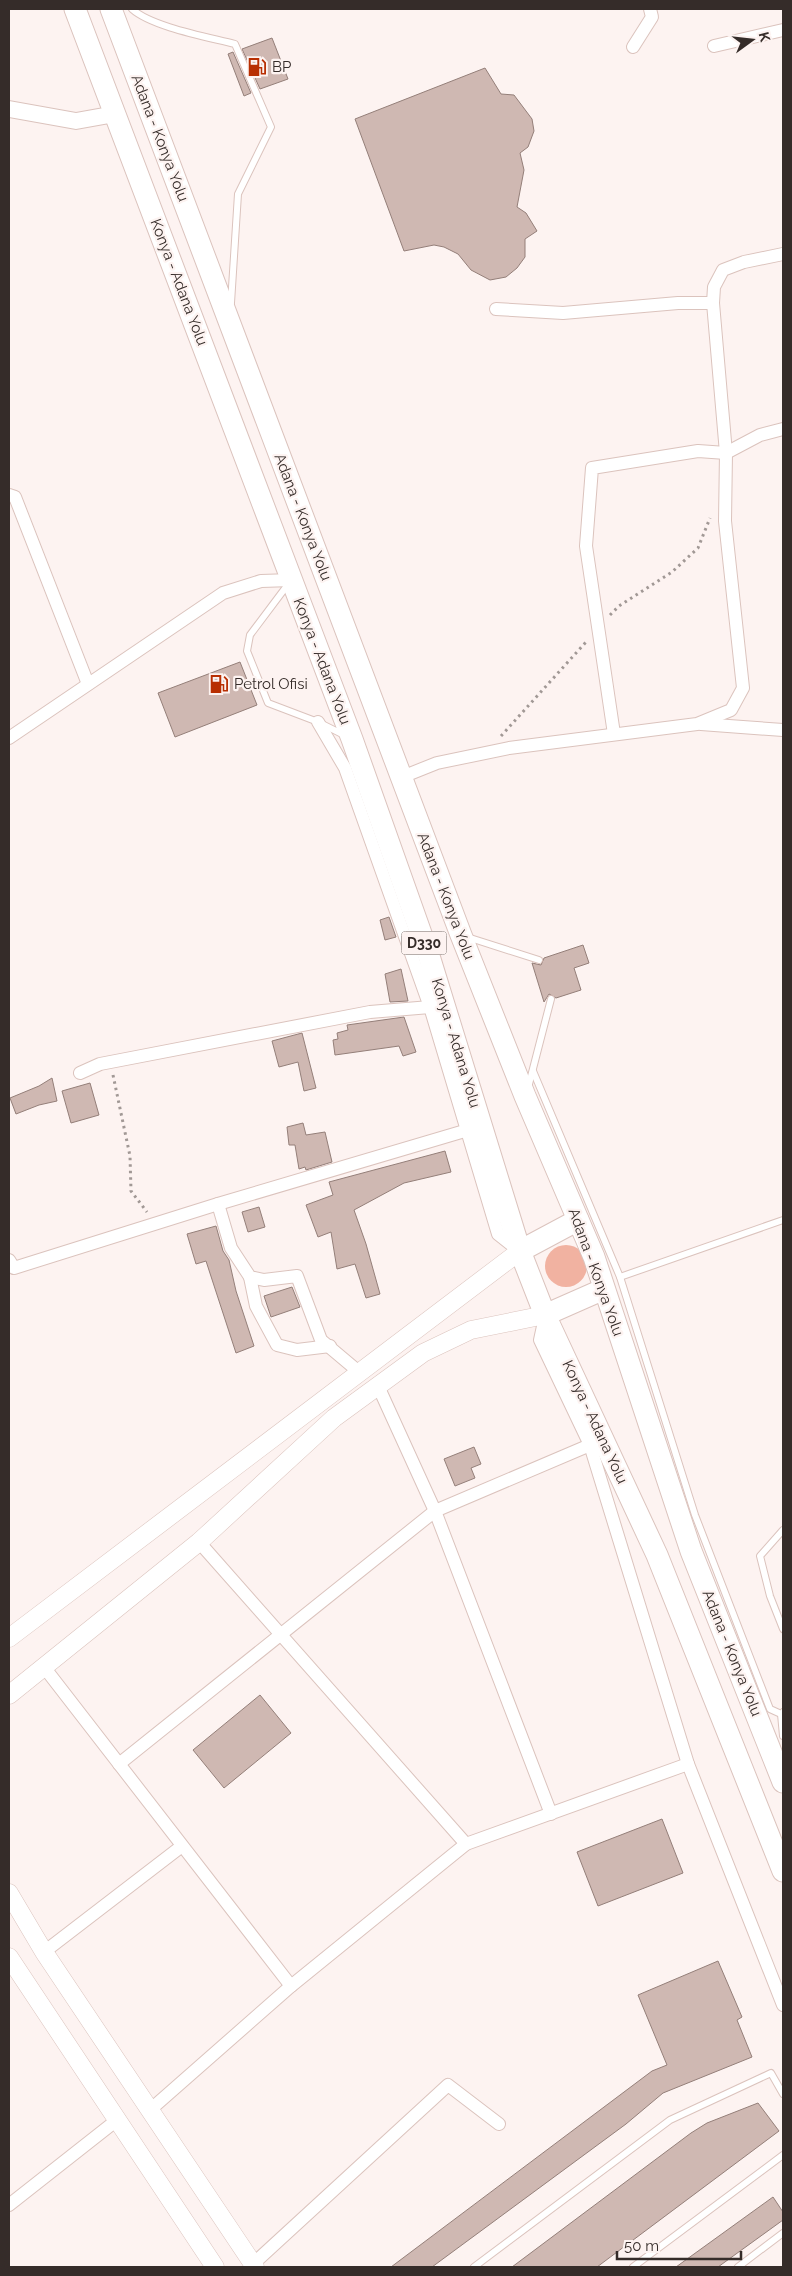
<svg xmlns="http://www.w3.org/2000/svg" width="792" height="2276" viewBox="0 0 792 2276" font-family="Raleway,sans-serif">
<style>
.green{fill:#f1b2a1}
.building{fill:#cfb8b2;stroke:#947f79}
.lines{fill:none;stroke-linecap:round;stroke-linejoin:round}
.service-casing{stroke:#dbc3bd;stroke-width:8}
.minor-casing{stroke:#dbc3bd;stroke-width:14}
.tertiary-casing{stroke:#dbc3bd;stroke-width:18}
.secondary-casing{stroke:#dbc3bd;stroke-width:19}
.trunk-casing{stroke:#dbc3bd;stroke-width:23}
.path{stroke:#a19895;stroke-width:3;stroke-dasharray:2.5 4;stroke-linecap:butt}
.service{stroke:#fff;stroke-width:6}
.minor{stroke:#fff;stroke-width:12}
.tertiary{stroke:#fff;stroke-width:16}
.secondary{stroke:#fff;stroke-width:18}
.trunk{stroke:#fff;stroke-width:21}
.labels{text-anchor:middle;dominant-baseline:central;stroke-width:4.5;stroke-linejoin:round;paint-order:stroke}
.shield{fill:#fdf3f1;stroke:#716865;stroke-width:1}
.shield-label{font-size:14px;font-weight:bold;fill:#352c29}
.poi-label{font-size:15px;fill:#352c29;stroke:#fdf3f1;text-anchor:start}
.street-label{font-size:15px;fill:#352c29;stroke:#fdf3f1}
</style>
<rect width="100%" height="100%" fill="#fdf3f1"/>
<!-- green -->
<circle class="green" cx="566" cy="1266" r="21"/>
<!-- building -->
<g class="building">
<polygon points="272,38 288,79 260,89 242,49"/>
<polygon points="233,52 251,93 244,96 228,54"/>
<polygon points="485,68 501,94 514,95 532,119 534,131 528,147 520,153 524,170 517,207 526,213 537,231 525,239 525,257 517,268 506,277 490,280 471,270 458,254 444,247 434,245 404,251 355,119"/>
<polygon points="240,662 257,705 175,737 158,693"/>
<polygon points="389,917 396,937 385,940 380,920"/>
<polygon points="583,945 589,963 574,968 581,990 556,998 549,994 544,1002 532,963 541,965 544,958"/>
<polygon points="401,969 408,1001 390,1002 385,974"/>
<polygon points="404,1017 416,1052 403,1056 399,1046 335,1055 333,1040 338,1039 337,1033 348,1030 347,1025"/>
<polygon points="302,1033 316,1088 304,1091 298,1062 279,1067 272,1041"/>
<polygon points="52,1078 57,1101 39,1105 16,1114 10,1098 39,1086"/>
<polygon points="90,1083 99,1115 71,1123 62,1091"/>
<polygon points="303,1123 306,1135 325,1132 332,1162 306,1170 305,1167 299,1169 295,1145 289,1145 287,1127"/>
<polygon points="445,1151 451,1172 404,1183 354,1210 366,1244 380,1294 366,1298 355,1264 337,1269 331,1232 318,1237 306,1205 333,1195 329,1182"/>
<polygon points="259,1207 265,1227 248,1232 242,1212"/>
<polygon points="216,1226 223,1251 229,1260 236,1291 254,1346 236,1353 206,1261 196,1264 187,1234"/>
<polygon points="292,1287 300,1307 271,1317 264,1296"/>
<polygon points="474,1447 481,1464 471,1468 475,1478 455,1486 444,1459"/>
<polygon points="260,1695 291,1733 224,1788 193,1750"/>
<polygon points="662,1819 683,1873 598,1906 577,1852"/>
<polygon points="718,1961 742,2017 737,2020 752,2057 663,2093 626,2124 432,2267 391,2267 652,2071 667,2065 638,1995"/>
<polygon points="758,2103 779,2131 597,2267 512,2267 691,2133 707,2123"/>
<polygon points="773,2197 783,2212 783,2220 718,2267 676,2267"/>
</g>
<g class="lines">
<!-- service casing -->
<g class="service-casing">
<g id="service">
<path d="M132,9C152,27 208,37 235,44L271,127L238,194L231,303"/>
<polyline points="289,583 250,635 247,651 268,703 318,722 346,736"/>
<polyline points="467,937 539,960"/>
<polyline points="533,1071 620,1277 695,1515 770,1709 781,1714 783,1712"/>
<polyline points="528,1088 551,999"/>
<polyline points="620,1277 783,1220"/>
<polyline points="783,1530 760,1556 770,1596 783,1629"/>
<polyline points="781,1714 783,1736"/>
<polyline points="474,2267 670,2120 771,2073 783,2094"/>
<polyline points="633,2267 783,2155"/>
<polyline points="738,2267 783,2233"/>
</g>
</g>
<!-- minor casing -->
<g class="minor-casing">
<g id="minor">
<polyline points="714,46 783,30"/>
<polyline points="633,47 652,17 650,9"/>
<polyline points="496,309 563,313 678,303 713,303"/>
<polyline points="9,495 15,497 88,684"/>
<polyline points="318,722 345,768 430,1007 498,1234 518,1250"/>
<polyline points="701,724 783,730"/>
<polyline points="614,734 586,546 592,468 698,451 726,453 760,435 783,429"/>
<polyline points="9,738 223,593 261,581 292,580"/>
<polyline points="402,777 437,763 509,748 697,724 731,710 743,688 725,521 726,453 713,303 714,287 723,270 744,262 783,254"/>
<polyline points="80,1073 100,1064 370,1012 430,1007"/>
<polyline points="218,1204 231,1248 250,1277 264,1280 297,1276 321,1340 359,1372"/>
<polyline points="9,1260 14,1268 218,1204 468,1130"/>
<polyline points="250,1277 256,1306 277,1345 297,1350 330,1346"/>
<polyline points="545,1317 540,1340 590,1445 688,1764 783,2005"/>
<polyline points="378,1386 435,1511 551,1814"/>
<polyline points="199,1542 466,1844"/>
<polyline points="44,1667 291,1986"/>
<polyline points="119,1764 435,1511 590,1445"/>
<polyline points="44,1952 182,1846"/>
<polyline points="150,2110 291,1986 466,1844 688,1764"/>
<polyline points="9,2205 117,2120"/>
<polyline points="253,2264 448,2085 499,2124"/>
</g>
</g>
<!-- tertiary casing -->
<g class="tertiary-casing">
<polyline id="tertiary" points="9,109 76,121 115,114"/>
</g>
<!-- secondary casing -->
<g class="secondary-casing">
<g id="secondary">
<polyline points="9,1638 520,1251"/>
<polyline points="9,1695 199,1542 334,1418 423,1353 471,1330 545,1315"/>
<polyline points="9,1893 44,1952 255,2267"/>
<polyline points="9,1957 215,2267"/>
</g>
</g>
<!-- trunk casing -->
<g class="trunk-casing">
<g id="trunk">
<polyline points="75,9 352,739 429,956 520,1251 545,1315 657,1555 783,1871"/>
<polyline points="111,9 461,935 525,1096 594,1257 691,1551 783,1782"/>
<polyline points="520,1251 578,1220"/>
<polyline points="545,1315 604,1289"/>
</g>
</g>
<!-- path -->
<g class="path">
<polyline points="610,615 619,606 672,572 698,548 710,518"/>
<polyline points="501,736 586,642"/>
<polyline points="113,1075 130,1156 131,1191 147,1212"/>
</g>
<!-- service -->
<use href="#service" class="service"/>
<!-- minor -->
<use href="#minor" class="minor"/>
<!-- tertiary -->
<use href="#tertiary" class="tertiary"/>
<!-- secondary -->
<use href="#secondary" class="secondary"/>
<!-- trunk -->
<use href="#trunk" class="trunk"/>
</g>
<!-- icons -->
<defs>
<g id="fuel-bare" transform="scale(1.5)"><path d="M-5.5-6h7V0h2V4h1.3V-2.5L3-4.5l.8-.8L6-3V5H2.5V1h-1V6h-7ZM-4.2-4.7v3.2H.2V-4.7Z" fill="#b82f02" stroke="#fdf3f1" stroke-width="2.5" paint-order="stroke"/></g>
</defs>
<g fill-rule="evenodd">
<use href="#fuel-bare" x="257" y="67"/>
<use href="#fuel-bare" x="219" y="684"/>
</g>
<g class="labels">
<!-- shield labels -->
<rect class="shield" x="401.5" y="931.5" width="45" height="23" rx="4"/>
<g class="shield-label">
<text x="424" y="943">D330</text>
</g>
<!-- poi labels -->
<g class="poi-label">
<text x="272" y="67">BP</text>
<text x="234" y="684">Petrol Ofisi</text>
</g>
<!-- street labels -->
<g class="street-label">
<text transform="translate(160 138) rotate(69)">Adana - Konya Yolu</text>
<text transform="translate(179 282) rotate(69)">Konya - Adana Yolu</text>
<text transform="translate(303 517) rotate(69)">Adana - Konya Yolu</text>
<text transform="translate(322 661) rotate(69)">Konya - Adana Yolu</text>
<text transform="translate(446 896) rotate(69)">Adana - Konya Yolu</text>
<text transform="translate(456 1043) rotate(73)">Konya - Adana Yolu</text>
<text transform="translate(596 1272) rotate(70)">Adana - Konya Yolu</text>
<text transform="translate(595 1422) rotate(65)">Konya - Adana Yolu</text>
<text transform="translate(732 1653) rotate(68)">Adana - Konya Yolu</text>
</g>
</g>
<!-- border -->
<rect width="792" height="2276" fill="none" stroke="#352c29" stroke-width="20"/>
<!-- north arrow -->
<g transform="translate(752 40) rotate(75)" stroke="#fdf3f1" stroke-width="4" paint-order="stroke">
<path d="M0-4L9 19L0 12L-9 19Z" fill="#352c29"/>
<text y="-8" font-size="14" font-weight="bold" text-anchor="middle" fill="#352c29">K</text>
</g>
<!-- scale -->
<path d="M617 2251v8h124v-8" fill="none" stroke="#352c29" stroke-width="2.5"/>
<text x="624" y="2251" font-size="15" fill="#352c29" stroke="#fdf3f1" stroke-width="4" paint-order="stroke">50 m</text>
</svg>
